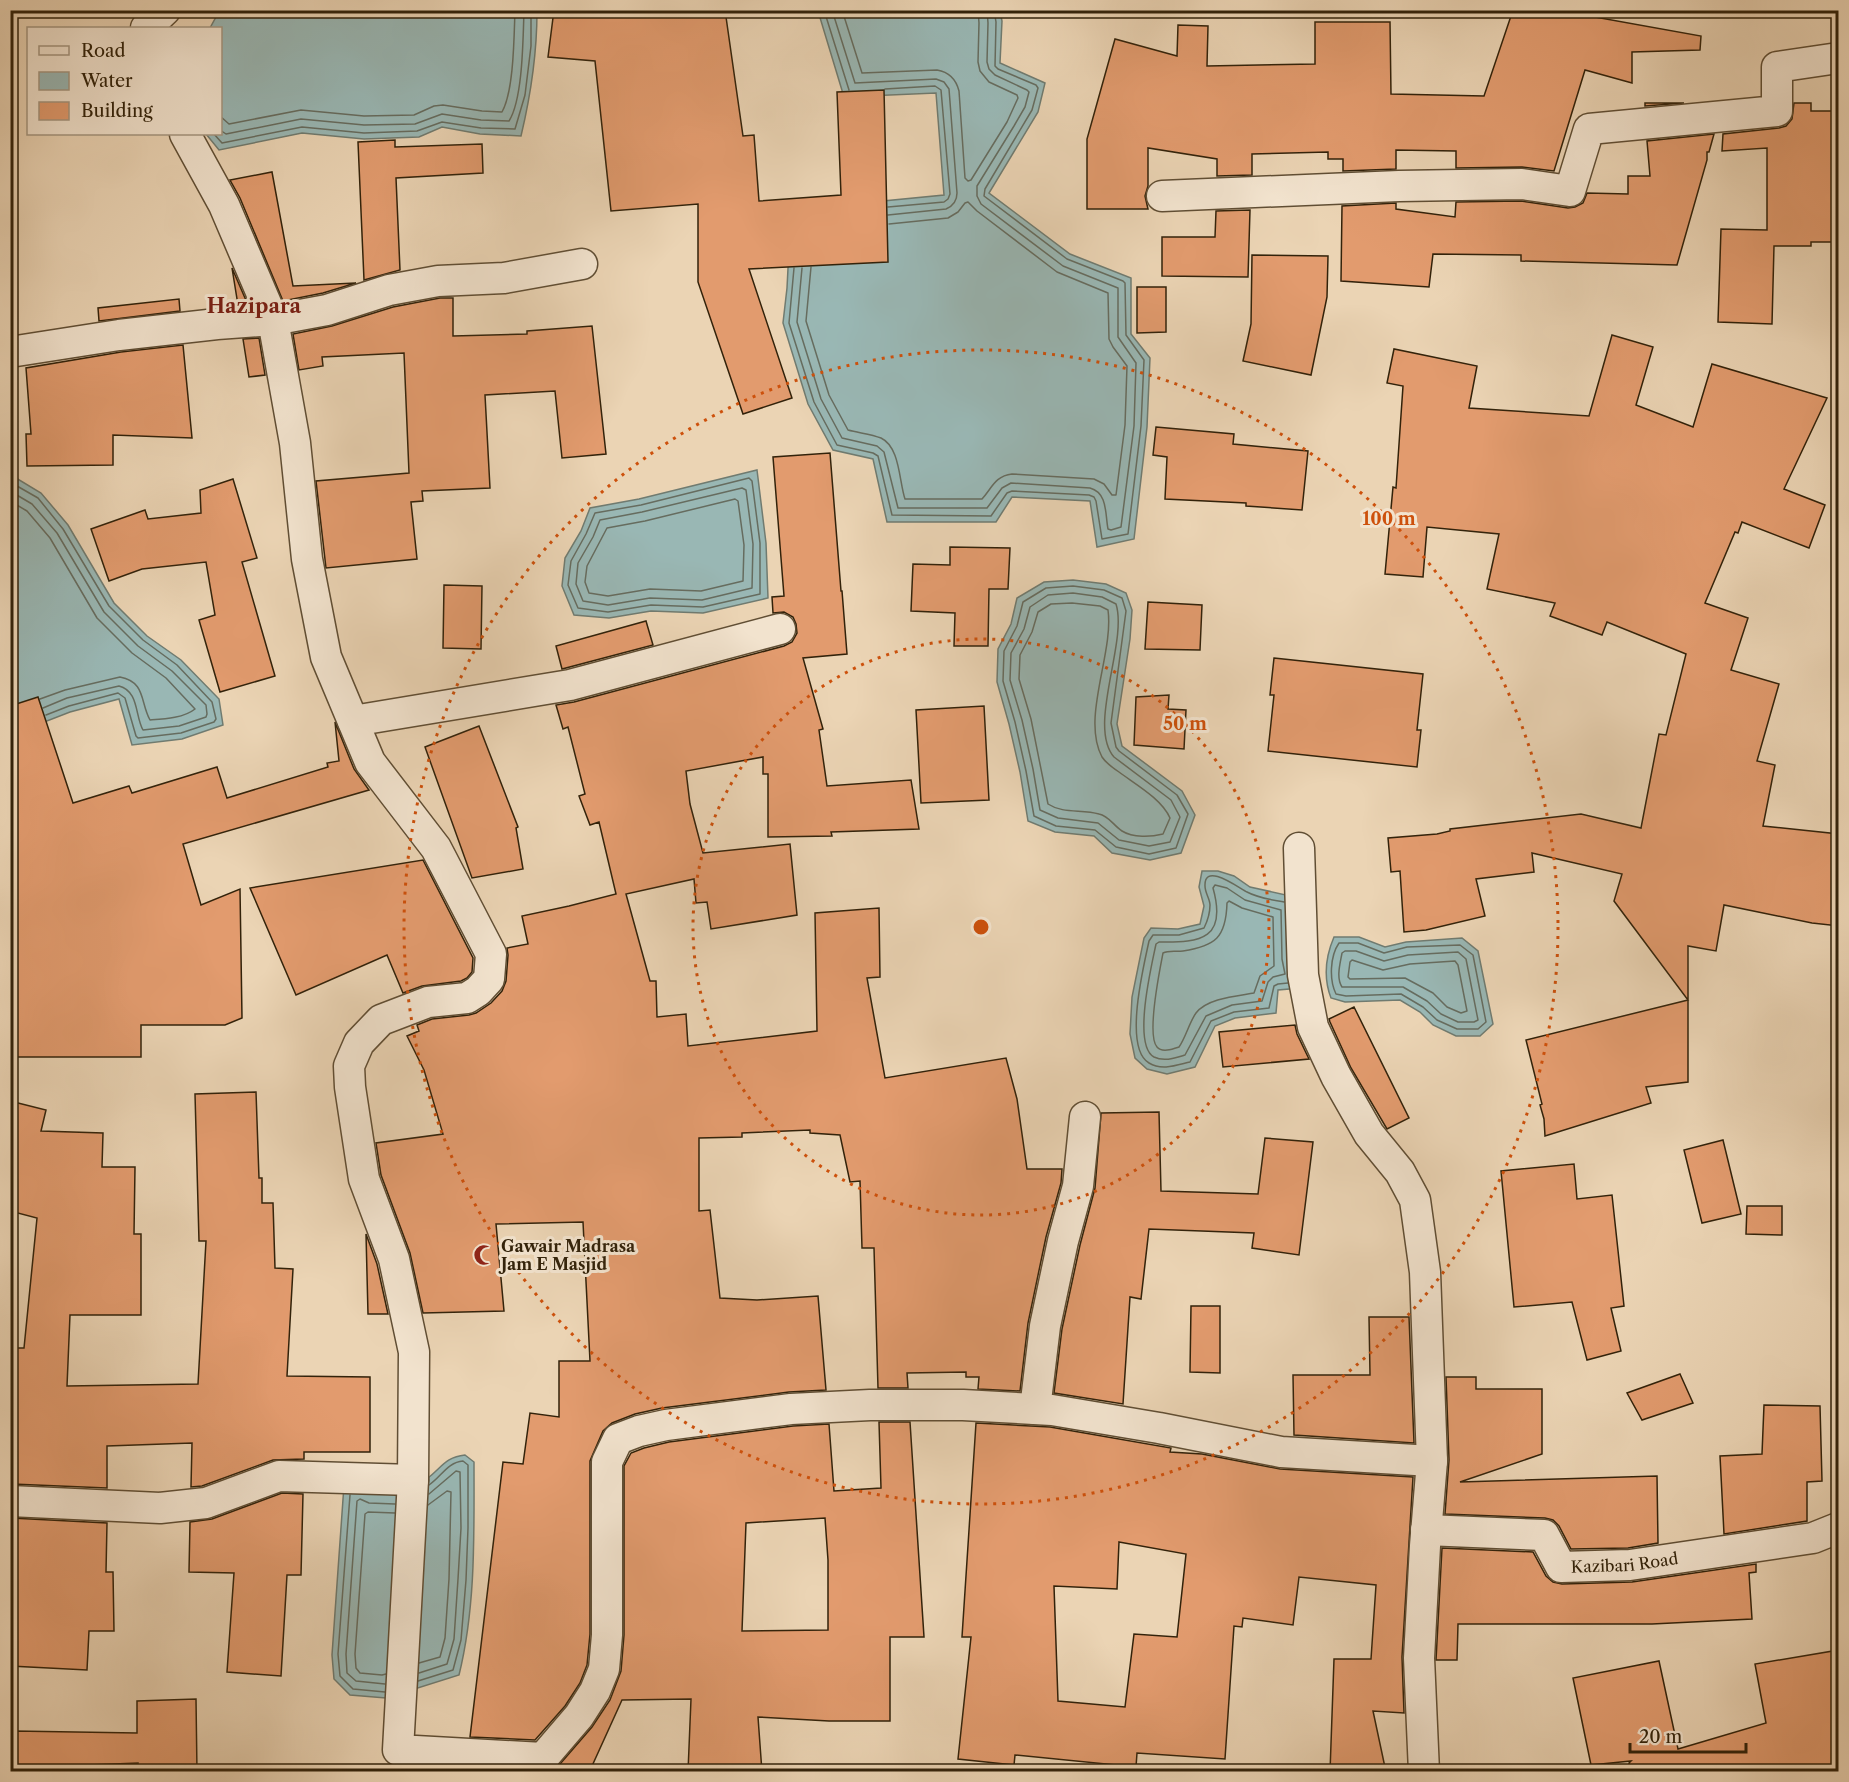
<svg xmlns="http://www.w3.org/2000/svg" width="1849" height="1782" viewBox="0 0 1849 1782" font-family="'Libre Caslon Text',serif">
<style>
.water{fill:#99b7b4;stroke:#707b70;stroke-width:1.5}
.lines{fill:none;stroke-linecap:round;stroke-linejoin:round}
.shore{stroke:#666c5f;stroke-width:1.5}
.building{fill:#e29b6e;stroke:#32220a;stroke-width:1.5;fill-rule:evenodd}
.minor-casing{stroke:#604e34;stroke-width:33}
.minor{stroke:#f2e3ce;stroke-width:30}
.ring{fill:none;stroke:#cd510c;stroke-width:3;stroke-dasharray:3 6}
.labels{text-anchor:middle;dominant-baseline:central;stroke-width:6;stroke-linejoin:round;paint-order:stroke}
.poi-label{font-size:16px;font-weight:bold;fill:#32220a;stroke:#f2e3ce;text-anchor:start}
.street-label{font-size:16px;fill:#32220a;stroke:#f2e3ce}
.quarter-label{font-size:20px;font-weight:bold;fill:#7a1f14;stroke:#f2e3ce}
.centre{fill:#cd510c;stroke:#f2e3ce;stroke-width:3}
.ring-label{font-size:18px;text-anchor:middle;font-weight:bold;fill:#cd510c;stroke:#f2e3ce;stroke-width:6;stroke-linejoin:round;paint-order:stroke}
</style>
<rect width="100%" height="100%" fill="#ebd4b4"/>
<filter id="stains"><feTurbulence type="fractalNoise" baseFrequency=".00333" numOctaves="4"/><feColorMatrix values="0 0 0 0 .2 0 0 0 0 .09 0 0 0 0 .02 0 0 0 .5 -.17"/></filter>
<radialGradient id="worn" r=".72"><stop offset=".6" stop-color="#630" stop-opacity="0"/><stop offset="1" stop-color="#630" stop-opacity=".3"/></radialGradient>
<!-- water -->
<g class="water">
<path d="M217,11H537C537,54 531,94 521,136L480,134L442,127L419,137L364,139L302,133L219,150L206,134H220V28H210L217,15Z"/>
<polygon points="818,11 1000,11 1002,21 1000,63 1045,83 1038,112 989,193 1070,254 1131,278 1131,334 1150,358 1147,427 1134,539 1097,547 1090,501 1012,497 996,522 887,522 873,459 833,450 808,404 783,323 787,288 791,210 944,195 936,93 844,97"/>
<polygon points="757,470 766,543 768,598 703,613 651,611 609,618 574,615 562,586 565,558 581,531 590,508 639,499"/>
<polygon points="11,475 41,493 68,525 114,603 147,636 181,660 219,699 223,725 182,739 132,745 119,699 70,712 11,735"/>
<polygon points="1073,580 1106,584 1126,593 1132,610 1130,639 1117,724 1122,746 1182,791 1195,815 1181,853 1150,860 1112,853 1094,836 1055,832 1028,821 1020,772 1009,724 997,682 998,649 1011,624 1017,598 1044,582"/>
<polygon points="1202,871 1218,871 1234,876 1250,887 1295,897 1301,988 1278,990 1276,1013 1235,1018 1215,1026 1195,1067 1167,1074 1147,1069 1135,1058 1130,1034 1132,997 1144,938 1151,928 1178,929 1200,924 1204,906 1199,887"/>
<path d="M1334,937H1359L1385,947L1406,942L1462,938L1478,951L1493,1024L1480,1036H1456L1433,1025L1420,1012L1400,1000L1345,1002L1331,998C1323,977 1325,958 1334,937Z"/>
<path d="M465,1455L474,1462C474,1533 476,1606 459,1675L386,1698L350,1695L334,1679L332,1655L345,1471L412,1489C417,1486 423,1482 428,1478C442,1467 446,1457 465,1455Z"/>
</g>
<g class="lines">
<!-- shore -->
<g class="shore">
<polyline points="824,10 849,90"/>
<path d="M832,10L855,83L936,79L944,82L949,89L957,193C957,201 953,206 946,209L888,215"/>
<path d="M842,10L862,73L937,70C949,72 956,79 959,91L965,178L968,181L971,180L1007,122L1018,98L1017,95L989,82L980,71L978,62L979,23L978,10"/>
<polyline points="885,89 935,86 941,90 950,194 948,199 944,202 888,207"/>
<path d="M220,116L229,124L301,110L364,116L414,115L434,106L443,105L482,111L502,112C514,91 514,36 515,10"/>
<path d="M220,130L226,134L301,119L364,125L415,124L442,114L481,120L509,121C523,99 523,38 524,10"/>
<polyline points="214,134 222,143 302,127 364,133 417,131 442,122 481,128 515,129 525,95 531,46 531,10"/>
<path d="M811,267L806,321L829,395L848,430C859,433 871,434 881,438C900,447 899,481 905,499H982C992,488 995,476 1012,474L1094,479L1104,484L1112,495H1116L1125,425L1127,366L1113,347L1109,339L1108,293L1057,272L977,211L968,202L965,203L958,212L948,218L889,224"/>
<polyline points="794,268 789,323 814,402 837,445 873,453 878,456 892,515 991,516 1007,493 1012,491 1089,495 1094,497 1096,501 1102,539 1128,534 1141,426 1144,360 1126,335 1125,283 1123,281 1067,259 984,196 985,189 1032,110 1038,88 1036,85 998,69 995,66 996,22 994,10"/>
<path d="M802,268L797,322L821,399L842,438L877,446L884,452L898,508H987L1002,488L1011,483L1090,488C1108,493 1105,514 1108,529L1111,530L1121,527L1134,426L1136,363L1118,337V288L1063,266L981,204L977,196V186L1014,126L1025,107L1029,92L1027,90L995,75L989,69L987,62L988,23L987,10"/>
<polygon points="749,478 752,481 760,543 760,594 703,607 651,605 608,612 578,608 568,585 571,561 586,534 595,513 641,505"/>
<polyline points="10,482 38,498 63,529 109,606 143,640 177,665 212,702 216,719 214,722 181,733 138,738 136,736 125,698 118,693 69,706 46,715"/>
<polygon points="742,488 746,490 753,544 752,588 702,600 650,598 608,605 583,601 576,584 578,563 593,537 600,520 642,512"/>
<path d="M10,491L32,504L57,533L104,612L138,646L172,671L206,705L207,714L206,717L179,726L143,730C135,716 139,691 119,686L67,698L43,708"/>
<polygon points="735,499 738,501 744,545 743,581 701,591 650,589 608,596 589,593 585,582 587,566 607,528 645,521"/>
<path d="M10,501L27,511L50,538L97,618L132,653L166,678L195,709C184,718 164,719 150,720C140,702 146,682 120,677L65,690L40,699"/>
<polygon points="1073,586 1104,590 1122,598 1126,611 1111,723 1116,747 1119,751 1177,795 1188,814 1176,848 1149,854 1116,847 1095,830 1056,826 1034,816 1026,771 1015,722 1003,681 1004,651 1017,626 1023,602 1046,588"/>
<path d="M1073,593L1102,597L1116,604C1128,642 1087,726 1114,757L1171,800L1180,817L1170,842L1149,846L1119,840L1098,823L1058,818L1040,810L1033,769L1022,720L1010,680L1011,653L1024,629L1030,607L1048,595Z"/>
<path d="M1072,603L1100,606L1108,610C1114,653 1081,718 1102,757C1106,763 1113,768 1119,772C1135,784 1162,799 1170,818L1163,834C1151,837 1133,838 1122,831C1113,825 1109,816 1099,814C1082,809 1063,814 1048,804L1031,719L1019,679L1020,655L1032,632L1038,612L1051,604Z"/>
<path d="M1215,885L1227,888L1245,900L1281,910L1282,959L1285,974L1273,977L1268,982L1262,1001L1232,1005L1206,1016L1185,1055C1175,1058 1164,1062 1154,1057C1132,1045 1152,964 1156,944L1159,942C1202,943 1227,938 1213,888Z"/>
<path d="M1229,901L1242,908L1273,917L1274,966L1260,976L1254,993C1237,996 1207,998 1196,1013C1189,1023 1186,1037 1179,1047C1173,1049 1162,1053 1157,1047C1146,1035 1160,969 1163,953C1169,950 1176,952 1183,951C1215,946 1226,938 1227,903Z"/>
<path d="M1284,902C1272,900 1258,898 1247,892C1240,889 1204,861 1205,886C1205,893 1210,899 1210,905C1210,912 1207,922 1204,928L1179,935H1153L1149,941C1144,965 1123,1048 1149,1063C1162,1071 1177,1065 1190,1062L1211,1021L1234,1012L1269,1008L1274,986L1278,984L1288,983"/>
<path d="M1339,943H1358L1384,953L1407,947L1460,945L1473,955L1486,1022L1478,1029H1457L1437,1020L1423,1007L1401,994L1346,996L1336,994C1329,980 1330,956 1339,943Z"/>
<path d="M1345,951H1356L1384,961L1408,955L1458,952L1466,959L1478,1020L1474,1022H1458L1441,1014L1427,1001L1403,987H1342C1336,978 1340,964 1342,953Z"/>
<polygon points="1352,960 1383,970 1410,964 1455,961 1458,965 1467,1011 1461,1013 1447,1007 1433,993 1405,978 1350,979 1348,977 1350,962"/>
<polyline points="350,1495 338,1654 340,1676 353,1689 385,1692"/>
<polyline points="419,1663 440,1657 445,1638 449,1579 451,1492 447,1491 428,1505"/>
<polyline points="419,1673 447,1664 454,1639 458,1579 461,1528 460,1472 456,1471 429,1494"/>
<polyline points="386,1674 382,1675 360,1673 356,1668 355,1654 365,1514 368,1512 395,1513"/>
<path d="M418,1681L453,1670L461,1640L466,1580L468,1528V1465L463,1461C448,1462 441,1477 429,1485"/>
<polyline points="385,1684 356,1681 347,1673 346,1654 357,1501 360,1499 369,1503 395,1504"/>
</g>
</g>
<!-- building -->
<g class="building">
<polygon points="554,10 597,10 634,14 634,10 725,10 743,136 754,135 759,201 841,195 837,92 884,90 888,262 749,269 792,398 743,414 698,282 698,204 611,211 595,61 548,57"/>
<polygon points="1513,10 1556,10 1701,36 1700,50 1632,52 1632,83 1585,70 1554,171 1522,167 1456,168 1456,151 1396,150 1396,169 1343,171 1343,159 1328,159 1328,152 1252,154 1252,175 1217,176 1217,159 1148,148 1148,186 1145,196 1148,209 1087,209 1087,139 1115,39 1177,56 1178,25 1208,26 1207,66 1315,64 1315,22 1390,22 1391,94 1484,96"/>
<polygon points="1645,103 1684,103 1645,106"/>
<polygon points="1794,103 1811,103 1811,111 1839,111 1839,242 1811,242 1811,246 1774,246 1772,324 1718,322 1721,229 1767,230 1767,148 1722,151 1723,134 1779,128 1786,126 1792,119"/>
<polygon points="1714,134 1709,152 1707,152 1707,160 1677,265 1521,261 1521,255 1433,254 1429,287 1341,281 1342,206 1396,203 1396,209 1455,217 1456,202 1521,201 1568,208 1575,207 1583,203 1587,193 1628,194 1628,176 1650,176 1647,141"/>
<polygon points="395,140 395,147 482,144 483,173 396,178 400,270 364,280 358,142"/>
<polygon points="272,172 293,286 356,283 323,293 283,301 240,198 230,180"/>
<polygon points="1250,210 1248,277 1162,276 1162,237 1215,237 1216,211"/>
<polygon points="1252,255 1328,256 1327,297 1311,375 1243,361 1251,324"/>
<polygon points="232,268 248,305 238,305"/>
<polygon points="1137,287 1166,287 1166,332 1137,333"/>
<polygon points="440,298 453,298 453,336 527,334 527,331 592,326 606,454 562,458 555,391 485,395 490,488 422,491 423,501 411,502 417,559 326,568 316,481 409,473 404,353 322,357 323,366 299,370 293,334 332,326 393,307"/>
<polygon points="179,299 180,311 99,321 98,308"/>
<polygon points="1612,335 1653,347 1636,405 1693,427 1712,364 1827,398 1784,489 1825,505 1809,548 1742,522 1738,533 1735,532 1705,603 1748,618 1731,670 1779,684 1757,761 1775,765 1763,826 1839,834 1839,926 1812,923 1724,905 1716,951 1688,946 1688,1082 1646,1087 1651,1103 1545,1136 1544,1119 1540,1105 1542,1104 1526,1040 1688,1000 1614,901 1622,874 1532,853 1534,872 1476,879 1485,916 1426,930 1404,932 1400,871 1391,872 1388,838 1437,834 1450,831 1450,829 1581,814 1641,828 1659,734 1666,735 1686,654 1607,622 1602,635 1550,616 1555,603 1487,589 1499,534 1427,527 1423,577 1385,574 1393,487 1396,488 1403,386 1387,383 1394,349 1477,366 1469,408 1589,416"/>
<polygon points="259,338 265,375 249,377 243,339"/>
<polygon points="183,345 192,438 113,435 113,465 27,466 26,434 31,434 26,368 121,352"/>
<polygon points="1156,427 1234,434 1233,444 1308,451 1302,510 1246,506 1246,503 1165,499 1167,457 1153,455"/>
<polygon points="830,453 841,591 842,591 847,654 803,658 823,729 819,730 827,786 911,780 919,829 831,832 832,836 768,837 768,774 763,774 763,757 686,771 690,804 703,853 790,844 797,915 711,929 707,902 696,903 694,879 626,894 650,981 656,981 657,1017 686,1014 688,1046 817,1031 815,913 879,908 880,977 867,978 885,1078 1006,1058 1017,1099 1027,1169 1062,1169 1061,1183 1046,1237 1028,1323 1020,1391 978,1389 979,1377 966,1377 966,1372 907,1373 908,1388 878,1388 874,1248 862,1248 860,1181 850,1182 840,1135 810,1133 810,1130 742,1133 742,1137 699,1138 699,1211 710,1210 720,1298 757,1300 818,1296 826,1390 789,1392 662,1408 635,1414 612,1423 603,1431 590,1461 590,1634 587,1665 580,1683 565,1706 535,1740 470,1737 503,1462 523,1464 530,1413 559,1417 559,1361 590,1361 583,1222 496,1224 504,1311 423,1313 410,1253 381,1175 376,1143 443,1134 424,1070 407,1036 419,1031 417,1025 432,1019 469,1015 476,1013 491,1003 502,991 506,981 508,955 507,948 528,944 522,916 569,906 616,894 599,822 590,825 579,796 585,794 568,727 563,729 556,705 574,702 784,646 792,642 797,633 796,624 793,617 784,612 773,613 772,597 784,596 773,457"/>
<polygon points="233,479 257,558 242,562 275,676 220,692 199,620 215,615 206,562 142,569 109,581 91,529 145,510 148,519 201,513 200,490"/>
<polygon points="950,547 1010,548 1008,589 989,589 988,646 954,646 955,613 911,611 913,564 950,565"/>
<polygon points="444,585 482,586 481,649 443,648"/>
<polygon points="1148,602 1202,605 1200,650 1145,649"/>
<polygon points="646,621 653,645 562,669 556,646"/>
<polygon points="1274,658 1423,674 1417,730 1421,730 1417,767 1268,751 1274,695 1270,695"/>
<polygon points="1169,695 1168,709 1186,710 1184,749 1134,745 1136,697"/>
<polygon points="38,697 73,803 129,786 132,793 217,767 227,798 328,767 327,763 339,761 335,722 354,769 369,790 183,844 201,905 240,889 242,1018 225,1025 141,1025 141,1057 10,1057 10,706"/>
<polygon points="984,706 989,800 921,803 916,710"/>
<polygon points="479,726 518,827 516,828 523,869 472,878 425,747"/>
<polygon points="423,860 473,958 472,972 467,978 461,981 422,986 403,993 387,955 296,995 250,888"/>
<polygon points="1354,1007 1409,1118 1387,1129 1351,1068 1330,1022 1329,1019"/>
<polygon points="1295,1025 1297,1034 1309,1059 1223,1067 1219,1032"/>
<polygon points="256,1092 259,1178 262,1178 262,1203 273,1203 275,1268 293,1269 287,1376 370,1377 370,1452 304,1452 304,1459 273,1460 202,1486 191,1487 192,1443 107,1446 107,1488 12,1484 10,1348 24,1348 37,1218 10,1211 10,1101 46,1110 41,1131 103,1133 102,1167 135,1167 134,1234 141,1234 141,1315 70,1315 67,1386 198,1384 206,1241 199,1241 195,1094"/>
<polygon points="1159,1112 1161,1191 1258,1194 1265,1138 1313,1142 1299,1255 1252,1248 1254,1233 1149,1229 1141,1299 1130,1297 1123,1404 1054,1393 1062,1329 1080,1245 1095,1188 1101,1113"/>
<polygon points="1723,1140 1741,1214 1702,1223 1684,1150"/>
<polygon points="1574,1164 1577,1199 1612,1195 1624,1306 1611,1308 1621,1351 1587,1360 1572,1302 1514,1307 1501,1171"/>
<polygon points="1747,1206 1782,1206 1782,1235 1746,1234"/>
<polygon points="366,1234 377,1264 388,1314 368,1314"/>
<polygon points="1191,1306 1220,1306 1220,1373 1190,1372"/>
<polygon points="1369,1317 1409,1317 1414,1443 1294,1435 1293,1375 1370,1375"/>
<polygon points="1680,1374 1693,1403 1642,1420 1627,1393"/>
<polygon points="1446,1377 1476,1377 1476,1389 1542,1389 1542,1454 1460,1482 1657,1476 1658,1543 1628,1548 1571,1549 1559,1526 1553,1520 1545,1518 1445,1514 1449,1460"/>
<polygon points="1764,1405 1820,1406 1822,1481 1807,1482 1807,1521 1724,1534 1720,1456 1762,1454"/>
<path d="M879,1422H910L924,1637H890V1721H829L758,1717L762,1772H688L691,1699L622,1700L592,1766L583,1772H560V1764L592,1727L610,1700L621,1671L624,1635V1466L631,1453L644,1448L669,1442L793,1426L829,1424L834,1491L881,1488ZM825,1518L828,1560V1630L742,1631L746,1523Z"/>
<path d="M976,1423L1050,1427L1171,1448L1170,1452L1202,1454L1280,1469L1413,1477L1402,1657L1404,1713L1373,1711L1386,1772H1330L1334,1659H1371L1376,1585L1299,1577L1293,1625L1243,1618L1242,1627L1234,1626L1225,1759L1137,1753L1136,1767L1015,1755L1014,1765L958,1759L971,1637H962ZM1119,1542L1186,1554L1177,1637L1134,1634L1125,1707L1058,1701L1054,1586L1117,1589Z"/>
<polygon points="282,1493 303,1494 301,1575 287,1575 281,1676 227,1672 234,1573 189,1572 190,1522 212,1519"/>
<polygon points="11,1518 107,1523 106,1572 113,1572 114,1631 89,1631 87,1670 10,1666"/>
<polygon points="1442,1548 1533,1552 1546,1576 1553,1582 1562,1584 1632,1582 1756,1564 1756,1572 1749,1573 1752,1619 1652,1624 1458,1624 1457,1660 1436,1660"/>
<polygon points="1839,1650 1839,1772 1630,1772 1629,1763 1631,1761 1591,1765 1573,1678 1659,1661 1678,1749 1766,1723 1755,1664"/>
<polygon points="196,1699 197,1772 138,1772 138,1763 13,1768 14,1731 137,1733 137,1701"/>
</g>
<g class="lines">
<!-- minor casing -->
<g class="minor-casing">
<g id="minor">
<polyline points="146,28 165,10"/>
<polyline points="185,134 224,205 273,320 295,443 307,559 326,657 370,762 436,848 491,954 489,979 478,991 467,998 428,1002 381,1020 359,1043 349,1066 350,1087 364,1179 394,1259 414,1352 413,1480 398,1750 543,1758 543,1772"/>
<polyline points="1162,196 1399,186 1522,184 1570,191 1589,129 1777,111 1777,67 1838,58"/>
<polyline points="10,352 119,335 217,324 273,320 327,310 389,290 438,281 504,278 582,264"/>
<polyline points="353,721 570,685 780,629"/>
<polyline points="1299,848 1303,975 1313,1027 1336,1076 1369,1134 1400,1172 1415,1200 1425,1272 1432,1461 1425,1546 1419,1658 1424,1772"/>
<polyline points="1035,1409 1045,1326 1063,1241 1078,1186 1085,1117"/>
<polyline points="10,1501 160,1508 206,1503 279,1476 413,1480"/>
<path id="s1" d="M1426,1530L1544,1535L1561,1567L1630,1565L1813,1538L1838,1528"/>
<polyline points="543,1758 579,1716 595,1691 604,1669 607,1635 607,1462 618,1439 639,1431 666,1425 791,1409 870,1405 963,1405 1052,1410 1159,1428 1281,1452 1432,1461"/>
</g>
</g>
<!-- minor -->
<use href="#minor" class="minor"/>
</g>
<!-- distance rings -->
<g class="ring">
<circle cx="981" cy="927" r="288"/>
<circle cx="981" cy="927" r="577"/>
</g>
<!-- icons -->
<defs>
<g id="mosque-bare" transform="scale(1.62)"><path d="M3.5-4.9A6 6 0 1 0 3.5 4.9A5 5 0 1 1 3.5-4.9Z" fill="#8f2418" stroke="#f2e3ce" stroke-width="2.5" paint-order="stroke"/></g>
</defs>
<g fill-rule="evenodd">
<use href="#mosque-bare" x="484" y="1255"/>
</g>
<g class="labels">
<!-- poi labels -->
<g class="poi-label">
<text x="501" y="1246">Gawair Madrasa<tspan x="501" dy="18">Jam E Masjid</tspan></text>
</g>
<!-- street labels -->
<g class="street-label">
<text stroke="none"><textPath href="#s1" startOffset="218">Kazibari Road</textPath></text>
</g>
<!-- quarter labels -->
<g class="quarter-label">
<text x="254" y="306">Hazipara</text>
</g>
</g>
<circle cx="981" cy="927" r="9" class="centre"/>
<g class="ring-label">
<text x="1389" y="525">100 m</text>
<text x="1185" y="730">50 m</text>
</g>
<!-- margin -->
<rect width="1849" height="1782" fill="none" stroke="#ebd4b4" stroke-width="36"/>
<rect x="12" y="12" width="1825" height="1758" fill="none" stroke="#32220a" stroke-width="3"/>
<rect x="18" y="18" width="1813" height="1746" fill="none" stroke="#32220a" stroke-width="1.5"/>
<!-- legend -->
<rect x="27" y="27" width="195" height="108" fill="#f2e3ce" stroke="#a59680" stroke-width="1.5"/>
<rect x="39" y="46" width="30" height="9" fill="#f2e3ce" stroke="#a59680" stroke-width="1.5"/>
<text x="81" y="57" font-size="18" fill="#32220a">Road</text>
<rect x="39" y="72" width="30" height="18" fill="#99b7b4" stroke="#a59680" stroke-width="1.5"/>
<text x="81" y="87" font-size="18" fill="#32220a">Water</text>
<rect x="39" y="102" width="30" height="18" fill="#e29b6e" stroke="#a59680" stroke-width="1.5"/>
<text x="81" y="117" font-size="18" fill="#32220a">Building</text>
<!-- scale -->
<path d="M1630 1743v9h116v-9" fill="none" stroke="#32220a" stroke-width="3"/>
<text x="1639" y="1743" font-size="18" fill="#32220a" stroke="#f2e3ce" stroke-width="4.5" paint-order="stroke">20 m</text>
<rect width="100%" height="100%" filter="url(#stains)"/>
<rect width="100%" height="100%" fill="url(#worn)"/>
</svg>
